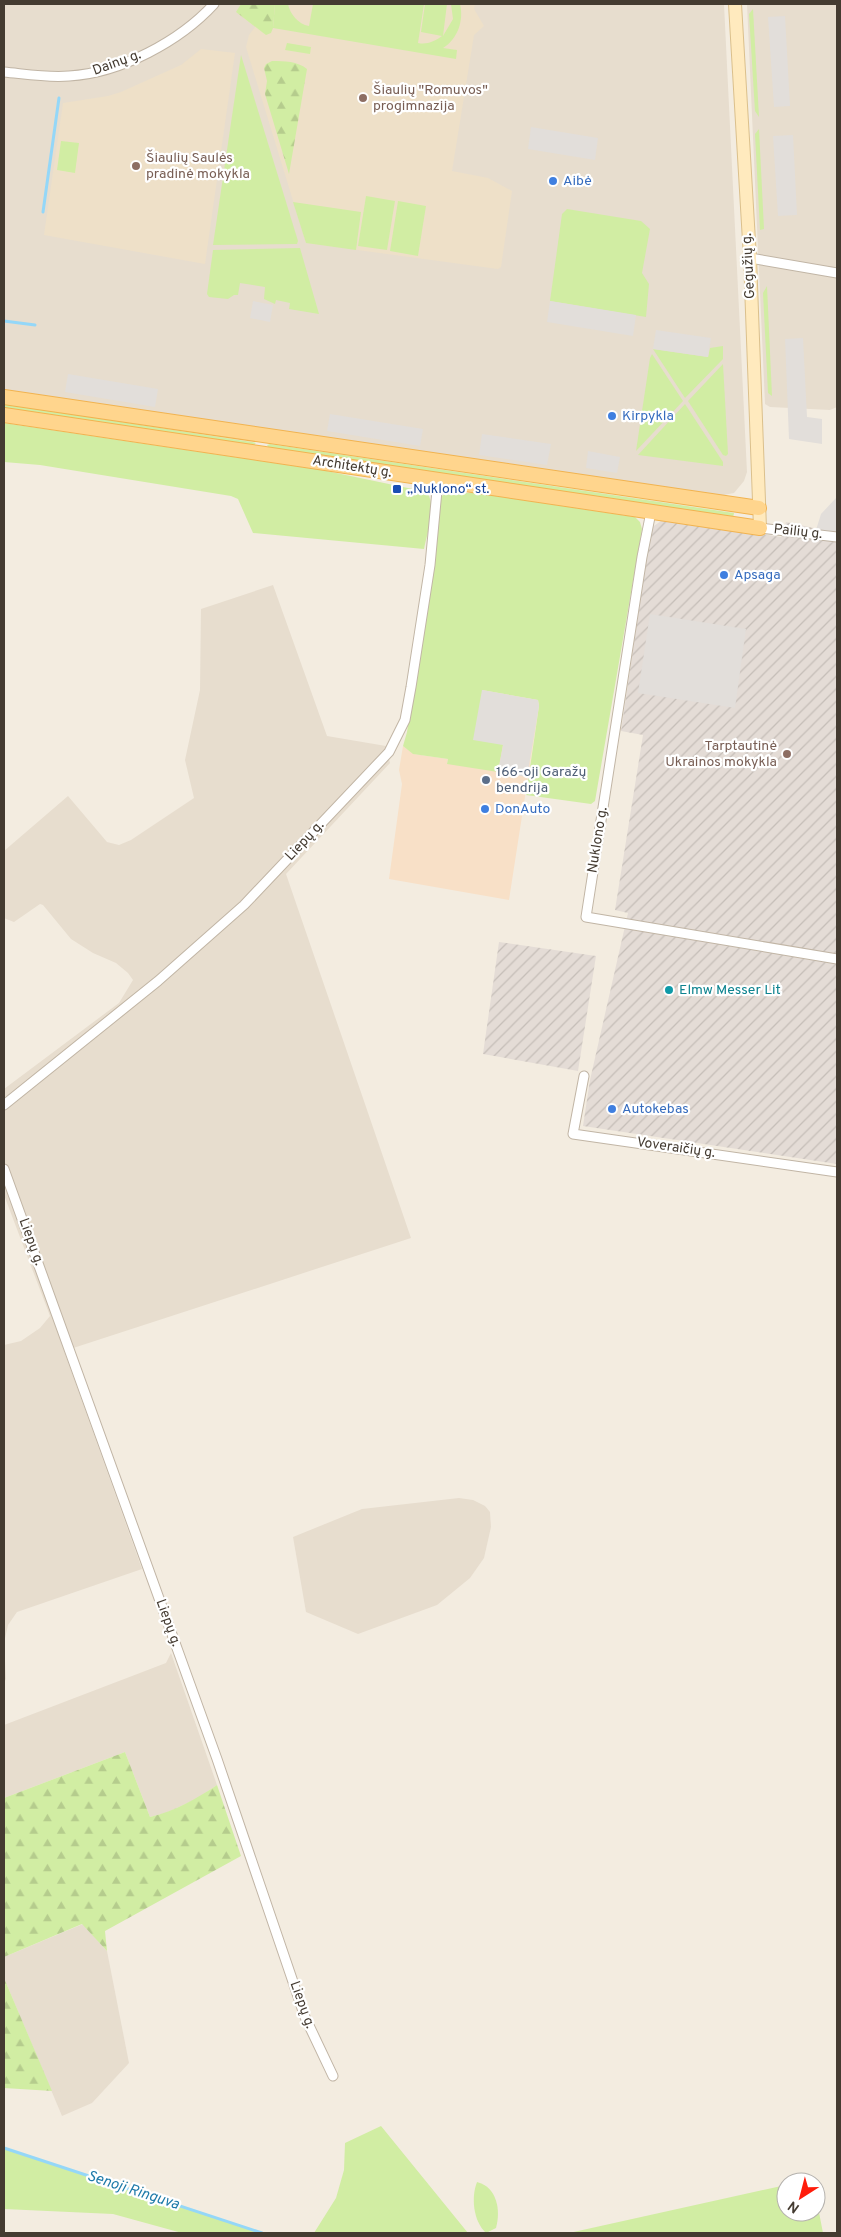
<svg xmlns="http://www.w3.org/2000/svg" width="841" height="2237" viewBox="0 0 841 2237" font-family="Overpass,sans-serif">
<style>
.residential{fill:#e7ddce}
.commercial{fill:#f8e0c7}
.industrial{fill:url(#industrial-furrows)}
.education{fill:#eee0c8}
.green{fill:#d1eda3}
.forest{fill:url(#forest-firs)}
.parking{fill:#e2deda}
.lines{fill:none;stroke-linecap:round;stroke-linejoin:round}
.stream{stroke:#94d7f8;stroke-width:3}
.minor-casing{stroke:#c1b5a5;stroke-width:11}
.secondary-casing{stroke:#dbc08c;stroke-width:14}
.primary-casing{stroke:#f1b350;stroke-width:16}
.minor{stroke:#fff;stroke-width:9}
.secondary{stroke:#ffeabe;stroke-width:12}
.primary{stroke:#ffd58d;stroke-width:14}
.education-dot{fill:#8d6e63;stroke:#fff;stroke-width:2}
.shop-dot{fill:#3f7fe0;stroke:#fff;stroke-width:2}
.transit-dot{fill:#1a4fb4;stroke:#fff;stroke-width:2}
.service-dot{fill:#5c6f8a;stroke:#fff;stroke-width:2}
.culture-dot{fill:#0f9aa8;stroke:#fff;stroke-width:2}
.labels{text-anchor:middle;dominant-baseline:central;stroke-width:4.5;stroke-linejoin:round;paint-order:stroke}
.street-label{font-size:14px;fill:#443b31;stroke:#fff}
.education-label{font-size:14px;fill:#785e54;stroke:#fff;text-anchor:start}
.shop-label{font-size:14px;fill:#366cbe;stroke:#fff;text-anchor:start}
.transit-label{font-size:14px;fill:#164399;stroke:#fff;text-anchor:start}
.service-label{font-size:14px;fill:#4e5e75;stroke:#fff;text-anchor:start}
.culture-label{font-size:14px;fill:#0d838f;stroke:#fff;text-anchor:start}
.water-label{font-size:15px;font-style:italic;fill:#1e7aa9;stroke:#fff}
</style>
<defs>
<pattern id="industrial-furrows" width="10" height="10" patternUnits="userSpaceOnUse" patternTransform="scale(1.25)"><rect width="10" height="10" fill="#e4dcd6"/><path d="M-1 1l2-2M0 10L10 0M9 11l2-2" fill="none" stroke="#c5beb8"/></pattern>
<pattern id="forest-firs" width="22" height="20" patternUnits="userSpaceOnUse" patternTransform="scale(1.25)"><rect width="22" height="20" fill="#d1eda3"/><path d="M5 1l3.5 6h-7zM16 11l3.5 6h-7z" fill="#b5cc8d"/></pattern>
</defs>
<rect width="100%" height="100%" fill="#f3ece0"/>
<!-- residential -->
<g class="residential">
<polygon points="4,4 724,4 747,472 744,481 734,493 713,497 4,392"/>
<polygon points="747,4 837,4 837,407 830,410 770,407 765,404"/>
<polygon points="273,585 327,736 386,746 390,763 286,874 411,1238 64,1351 142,1569 17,1612 8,1625 4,1643 6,1679 4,1683 4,1345 21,1341 40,1328 50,1316 4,1195 4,1089 119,1003 133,980 128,973 116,963 93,953 71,939 43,905 40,904 14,922 4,918 4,851 68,796 107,842 119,845 131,840 194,798 185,760 200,690 201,609"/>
<polygon points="459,1498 473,1500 485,1506 490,1512 491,1527 484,1558 470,1578 437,1605 358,1634 306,1612 293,1537 362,1509"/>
<polygon points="171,1653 217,1785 196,1799 166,1813 150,1817 125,1752 4,1798 4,1725 166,1663"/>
<polygon points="83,1924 107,1951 129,2063 92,2103 62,2116 4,1978 4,1957"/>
</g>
<!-- commercial -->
<polygon class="commercial" points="482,690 538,700 539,706 509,900 389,879 402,784 399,770 403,746 414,754 448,759 447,764 473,740"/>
<!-- industrial -->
<g class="industrial">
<polygon points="670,520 781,537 786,522 837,533 837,1164 583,1126 590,1080 628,913 615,910 643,735 621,731 651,528 661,521"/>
<polygon points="499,942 596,956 578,1071 483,1054"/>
</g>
<!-- education -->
<g class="education">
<polygon points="241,4 475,4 474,9 484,26 474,35 452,171 488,178 512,191 501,267 498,269 306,243 246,47 249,35 255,27 236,12"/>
<polygon points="201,49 235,53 205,264 44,235 63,103 108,96 121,92 181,65"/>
</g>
<!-- green -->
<g class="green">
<path d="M275,4H288C290,14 298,24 309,26L313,4H424L418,43C427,45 435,41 442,36L421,32L425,4H447L443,36L453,19L451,4H460C464,20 458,39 443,48L457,50L456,59L273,28Z"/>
<polygon points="753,9 759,117 755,111 749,14"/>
<polygon points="287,43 311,47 310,54 285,50"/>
<polygon points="241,55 298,241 297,244 213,245"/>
<polygon points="759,129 764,229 760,230 755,134"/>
<polygon points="61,141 79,143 75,173 57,170"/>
<polygon points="366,196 395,201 387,250 358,246"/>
<polygon points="398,201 426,206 418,256 390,251"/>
<polygon points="293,202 361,212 356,250 306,243"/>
<polygon points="567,209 641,221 650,229 642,273 649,284 646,317 550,301 562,214"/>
<polygon points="300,248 319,314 289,309 290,303 276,300 275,304 264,299 265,287 240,283 238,295 234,295 228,299 209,297 207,294 213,250"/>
<polygon points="767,286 772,396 768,393 763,293"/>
<polygon points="723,346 723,359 685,398 653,349 708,357 710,348"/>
<polygon points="652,354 683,401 636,451 650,358"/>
<polygon points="723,364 728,454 726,456 723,455 688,401"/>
<polygon points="4,404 252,442 256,443 253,446 4,408"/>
<polygon points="685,404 723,462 723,466 638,455"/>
<path d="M4,423L322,470L427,492C437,507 427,533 424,549L253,533L238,499L231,496L40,465L4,462Z"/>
<polygon points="270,444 734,513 733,518 269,448 267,445"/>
<path d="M445,493H476L635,517L640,522L642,529L595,801L591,804L526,795L539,706L538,700L482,690L503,745L498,772L447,764L448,759L413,754L403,746L407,732C418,655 435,577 439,499Z"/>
<polygon points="381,2126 468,2233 314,2233 336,2198 344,2170 345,2143"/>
<polygon points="4,2148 262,2233 182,2233 113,2214 4,2209"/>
<path d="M477,2182C497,2187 501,2210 496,2228L486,2233C473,2221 471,2197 477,2182Z"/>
<polygon points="786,2185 786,2212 816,2212 816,2197 823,2233 569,2233"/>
</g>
<!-- forest -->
<g class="forest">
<polygon points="241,4 275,4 273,28 271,33 266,35 262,32 236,12"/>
<path d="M272,61C285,61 297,61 307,69L289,174L265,94L267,81L264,68L266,64Z"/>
<path d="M125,1752L150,1817C175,1811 196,1799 217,1785L241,1856L105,1931L107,1951L82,1924L4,1957V1798Z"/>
<polygon points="4,1978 52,2091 4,2088"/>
</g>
<!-- parking -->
<g class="parking">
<polygon points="785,16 790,106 774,107 768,17"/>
<polygon points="531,127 598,138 595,160 528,149"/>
<polygon points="793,135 797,215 778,216 773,136"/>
<polygon points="253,301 273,305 270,322 250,318"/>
<polygon points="550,301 636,315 633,336 547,322"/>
<polygon points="656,330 711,338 708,357 653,349"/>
<polygon points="803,338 807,417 822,419 822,444 789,439 785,339"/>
<polygon points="68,374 158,389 155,407 65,392"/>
<polygon points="330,414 423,429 420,446 327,431"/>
<polygon points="482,434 551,444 547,465 479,455"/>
<polygon points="588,451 620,457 617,473 586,468"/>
<polygon points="836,498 837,498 837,533 816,530 821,514"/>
<polygon points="650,614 746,629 735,708 638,693"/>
<polygon points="482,690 538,700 539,706 527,777 498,772 503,745 473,740"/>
</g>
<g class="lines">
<!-- stream -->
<g class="stream">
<polyline points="43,212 59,98"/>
<polyline points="4,321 35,325"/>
<polyline points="4,2148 262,2233"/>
</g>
<!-- minor casing -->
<g class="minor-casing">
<g id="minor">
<path d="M4,72C25,74 48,78 69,76C121,73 180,41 214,4"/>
<polyline points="750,258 837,273"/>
<polyline points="651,512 642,557 586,917 837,959"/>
<polyline points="760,528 837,537"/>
<polyline points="584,1076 573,1134 837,1172"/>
<polyline points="4,1105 158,981 244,905 389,752 405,720 411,687 430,565 438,480"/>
<polyline points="4,1169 217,1759 305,2017 333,2076"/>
</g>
</g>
<!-- secondary casing -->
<g class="secondary-casing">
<polyline id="secondary" points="735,4 750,258 760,528"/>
</g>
<!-- primary casing -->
<g class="primary-casing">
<g id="primary">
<polyline points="4,397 759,508"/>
<polyline points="4,415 760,528"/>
</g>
</g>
<!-- minor -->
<use href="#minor" class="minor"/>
<!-- secondary -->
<use href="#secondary" class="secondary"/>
<!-- primary -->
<use href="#primary" class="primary"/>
</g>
<!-- markers -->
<g class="education-dot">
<circle cx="363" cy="98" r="5"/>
<circle cx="136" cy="166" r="5"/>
<circle cx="787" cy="754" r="5"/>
</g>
<g class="shop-dot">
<circle cx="553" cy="181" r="5"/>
<circle cx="612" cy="416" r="5"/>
<circle cx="724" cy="575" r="5"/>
<circle cx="485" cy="809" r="5"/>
<circle cx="612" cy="1109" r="5"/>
</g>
<rect class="transit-dot" x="392" y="484" width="10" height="10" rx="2.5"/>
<circle class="service-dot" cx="486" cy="780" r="5"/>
<circle class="culture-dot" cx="669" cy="990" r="5"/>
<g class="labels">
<!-- street labels -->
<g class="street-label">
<text transform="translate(117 63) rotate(-20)">Dainų g.</text>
<text transform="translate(749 266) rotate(-93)">Gegužių g.</text>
<text transform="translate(352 467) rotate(9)">Architektų g.</text>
<text transform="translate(798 532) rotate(6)">Pailių g.</text>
<text transform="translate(598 840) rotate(-81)">Nuklono g.</text>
<text transform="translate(305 841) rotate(-47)">Liepų g.</text>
<text transform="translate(676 1148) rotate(8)">Voveraičių g.</text>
<text transform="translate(31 1242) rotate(70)">Liepų g.</text>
<text transform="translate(168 1623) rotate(70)">Liepų g.</text>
<text transform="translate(302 2005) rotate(70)">Liepų g.</text>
</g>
<!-- education labels -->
<g class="education-label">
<text x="373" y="90">Šiaulių "Romuvos"<tspan x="373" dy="16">progimnazija</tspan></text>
<text x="146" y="158">Šiaulių Saulės<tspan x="146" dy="16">pradinė mokykla</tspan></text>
<text x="777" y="746" text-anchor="end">Tarptautinė<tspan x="777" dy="16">Ukrainos mokykla</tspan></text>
</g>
<!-- shop labels -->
<g class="shop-label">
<text x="563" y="181">Aibė</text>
<text x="622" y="416">Kirpykla</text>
<text x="734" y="575">Apsaga</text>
<text x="495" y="809">DonAuto</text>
<text x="622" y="1109">Autokebas</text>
</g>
<!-- transit labels -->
<g class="transit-label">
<text x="407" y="489">„Nuklono“ st.</text>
</g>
<!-- service labels -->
<g class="service-label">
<text x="496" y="772">166-oji Garažų<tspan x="496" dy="16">bendrija</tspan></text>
</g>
<!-- culture labels -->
<g class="culture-label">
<text x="679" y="990">Elmw Messer Lit</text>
</g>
<!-- water labels -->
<g class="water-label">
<text transform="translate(133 2191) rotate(18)">Senoji Ringuva</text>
</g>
</g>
<!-- border -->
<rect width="841" height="2237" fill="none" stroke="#443b31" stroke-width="10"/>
<!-- north arrow -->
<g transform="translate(801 2197) rotate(216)"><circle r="24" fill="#ffffff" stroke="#b4b1ad"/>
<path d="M0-4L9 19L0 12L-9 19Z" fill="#ff1c0b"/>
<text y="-8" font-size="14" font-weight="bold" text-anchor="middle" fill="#443b31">N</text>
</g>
</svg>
